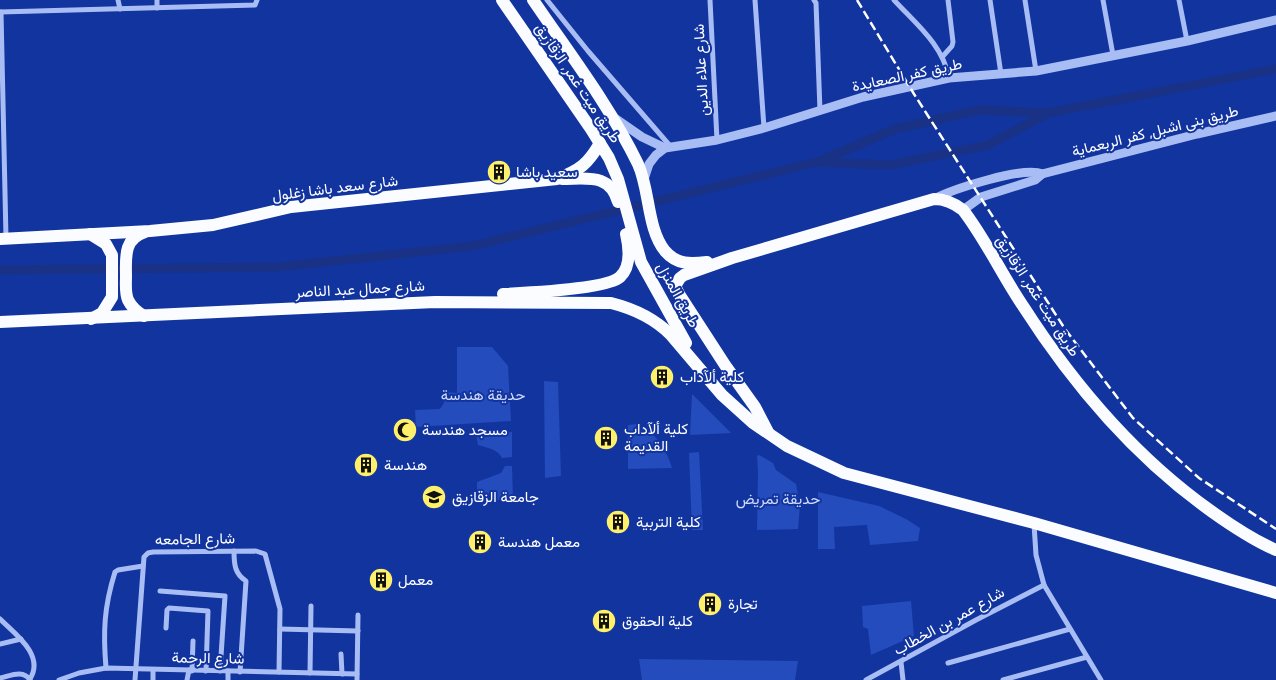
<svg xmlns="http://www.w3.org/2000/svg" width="1276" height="680" viewBox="0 0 1276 680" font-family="Figtree,Vazirmatn,sans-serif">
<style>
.green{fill:#244cbd}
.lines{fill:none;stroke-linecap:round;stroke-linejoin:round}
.canal{stroke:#193285;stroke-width:9}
.minor{stroke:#a9bdf5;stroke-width:5}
.tertiary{stroke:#a9bdf5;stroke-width:9}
.trunk{stroke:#fafcff;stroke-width:12}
.rail{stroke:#fff;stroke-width:2.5;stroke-dasharray:9 4;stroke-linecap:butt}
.labels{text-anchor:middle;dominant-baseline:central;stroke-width:4;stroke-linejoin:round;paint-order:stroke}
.street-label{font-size:15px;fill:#fff;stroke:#12349f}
.poi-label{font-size:15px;fill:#fff;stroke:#12349f;text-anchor:start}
.park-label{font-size:15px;fill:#d2ddfe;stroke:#12349f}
</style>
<rect width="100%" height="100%" fill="#12349f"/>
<!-- green -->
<g class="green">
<polygon points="457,347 492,347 508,366 511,421 416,427 415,410 440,409 444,403 446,392 457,393"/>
<polygon points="544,381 558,382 561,476 545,478"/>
<polygon points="692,394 731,433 690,435"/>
<path d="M638,424C655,432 667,450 672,468L628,469V425Z"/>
<path d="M512,432V457L502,458C498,449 487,448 478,445L476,434Z"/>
<polygon points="699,452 703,530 692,530 689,453"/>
<polygon points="759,455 773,463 776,470 796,484 800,505 798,529 757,530 758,472 757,456"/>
<polygon points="505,466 512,466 513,499 477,501 477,482 501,473"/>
<polygon points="818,492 879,506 906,519 920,528 918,541 870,545 867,525 834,527 835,549 818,549"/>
<polygon points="911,601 914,636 871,655 868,629 863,627 862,606"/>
<polygon points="639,659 798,661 795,680 642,680"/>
</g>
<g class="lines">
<!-- canal -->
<g class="canal">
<polyline points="820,161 895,129 979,110 1048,113"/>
<polyline points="0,270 277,267 473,246 817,162 890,165 988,145 1048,113 1276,69"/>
</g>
<!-- minor -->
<g class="minor">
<polyline points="118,0 120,9"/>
<polyline points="157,0 157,8"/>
<polyline points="547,0 588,51 671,147"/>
<polyline points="710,0 717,140"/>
<polyline points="755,0 764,128"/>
<polyline points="814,0 816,3 820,111"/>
<path d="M894,0C916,24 943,45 949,78"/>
<polyline points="990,0 1001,74"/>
<polyline points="1025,0 1036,71"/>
<polyline points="1103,0 1113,55"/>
<polyline points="1179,0 1187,41"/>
<polyline points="0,12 255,5 257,0"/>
<polyline points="1,12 6,238"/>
<polyline points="943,56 952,46 953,42 948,0"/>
<polyline points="1034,524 1036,555 1044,585 1101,680"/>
<path d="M234,551C234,565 235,574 246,581L240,672"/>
<polyline points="160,591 225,596 220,671"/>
<path d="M0,619C15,634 45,655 30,679"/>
<polyline points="166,628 167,610 169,608 208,611 206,671"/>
<polyline points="280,629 358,631"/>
<polyline points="0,644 21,639"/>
<polyline points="341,654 342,674"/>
<polyline points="901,662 903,680"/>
<polyline points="948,663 1070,629"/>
<path d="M106,668C103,632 104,607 115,572L118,570L143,566"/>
<polyline points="192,671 193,641"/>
<polyline points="310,673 311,606"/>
<path d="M0,678C10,676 23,669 30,680"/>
<polyline points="59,680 79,673 106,668 357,674"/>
<polyline points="135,680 144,557 148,553 153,552 256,551 265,554 280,609 279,672"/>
<polyline points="153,680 153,670"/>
<polyline points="187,680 189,670"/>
<polyline points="228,680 228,671"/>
<polyline points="357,680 358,615"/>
<polyline points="866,680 976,620 1044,585"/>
<polyline points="1003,680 1087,657"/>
</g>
<!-- tertiary -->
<g class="tertiary">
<polyline points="616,119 642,137 665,148"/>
<polyline points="1042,174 1197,134 1276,116"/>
<polyline points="644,179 649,164 656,155 665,148 717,140 764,128 863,97 949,78 1036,71 1187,41 1276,20"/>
<path d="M934,199C953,189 1024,166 1042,174"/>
<polyline points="963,210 981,197 1035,180 1042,174"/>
</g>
<!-- trunk -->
<g class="trunk">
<polyline points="502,0 591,129 609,158 618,179 641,262 686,343"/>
<path d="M533,0C569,53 610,106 638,164C650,190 647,229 665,251C677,265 691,264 707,262"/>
<path d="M562,179C587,179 610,173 618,202"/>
<polyline points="90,234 106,244 112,255 112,297 102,313 91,319"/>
<path d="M0,239L150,231L213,225L291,207L557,179C580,170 588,164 600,143"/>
<path d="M503,294C524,293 607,289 620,277C631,267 629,247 626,234"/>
<path d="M144,316C137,312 132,308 128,300C125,293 126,284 126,277C126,258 123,239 145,232"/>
<path d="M0,322L435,302L611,303C635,309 654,318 671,335L722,395L753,423L787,446L844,473L1034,523L1276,593"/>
<path d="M768,432L755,407L725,365L679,294L675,286L680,278L684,275L732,258L934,199C946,199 954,203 963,210C986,240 1002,275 1023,306C1073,384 1135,457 1211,511C1232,526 1253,540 1276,550"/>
</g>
<!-- rail -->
<polyline class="rail" points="857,0 914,94 1065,329 1133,418 1199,478 1276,529"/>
</g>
<!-- icons -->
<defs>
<g id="building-disc" transform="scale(1.25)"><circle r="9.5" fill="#fff06c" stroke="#12349f"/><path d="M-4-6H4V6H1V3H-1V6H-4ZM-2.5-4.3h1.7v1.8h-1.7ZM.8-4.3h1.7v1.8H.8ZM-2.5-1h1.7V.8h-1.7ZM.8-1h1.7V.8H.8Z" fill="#111"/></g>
<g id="mosque-disc" transform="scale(1.25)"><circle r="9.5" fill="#fff06c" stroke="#12349f"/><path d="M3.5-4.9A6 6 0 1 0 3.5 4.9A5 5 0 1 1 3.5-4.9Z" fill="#111"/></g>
<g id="university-disc" transform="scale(1.25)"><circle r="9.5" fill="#fff06c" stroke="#12349f"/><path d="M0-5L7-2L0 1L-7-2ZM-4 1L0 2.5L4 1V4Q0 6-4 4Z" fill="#111"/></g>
</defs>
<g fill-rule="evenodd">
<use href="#building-disc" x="499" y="172"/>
<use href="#building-disc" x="662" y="377"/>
<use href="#mosque-disc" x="405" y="430"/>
<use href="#building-disc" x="606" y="438"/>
<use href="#building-disc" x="366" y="465"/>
<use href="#university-disc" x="434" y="497"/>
<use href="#building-disc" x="618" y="522"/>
<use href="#building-disc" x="480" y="542"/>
<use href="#building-disc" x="381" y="580"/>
<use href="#building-disc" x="710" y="604"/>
<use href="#building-disc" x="604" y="621"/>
</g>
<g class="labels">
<!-- street labels -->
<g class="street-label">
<text transform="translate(701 70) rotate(-93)">شارع علاء الدين</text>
<text transform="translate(907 75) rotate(-12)">طريق كفر الصعايدة</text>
<text transform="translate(578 83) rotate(56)">طريق ميت غمر, الزقازيق</text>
<text transform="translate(1155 131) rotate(-14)">طريق بنى اشبل, كفر الربعماية</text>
<text transform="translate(335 188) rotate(-7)">شارع سعد باشا زغلول</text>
<text transform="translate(360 289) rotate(-3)">شارع جمال عبد الناصر</text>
<text transform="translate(678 295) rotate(61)">طريق المنزل</text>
<text transform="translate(1038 296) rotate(57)">طريق ميت غمر, الزقازيق</text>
<text transform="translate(195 539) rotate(-1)">شارع الجامعه</text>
<text transform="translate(949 621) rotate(-29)">شارع عمر بن الخطاب</text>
<text transform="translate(208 658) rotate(1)">شارع الرحمة</text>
</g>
<!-- poi labels -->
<g class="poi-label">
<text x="516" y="172">سعيد باشا</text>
<text x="680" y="377">كلية ألآداب</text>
<text x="624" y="429">كلية ألآداب<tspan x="624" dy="17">القديمة</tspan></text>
<text x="422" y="430">مسجد هندسة</text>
<text x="384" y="465">هندسة</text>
<text x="452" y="497">جامعة الزقازيق</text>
<text x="636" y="522">كلية التربية</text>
<text x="498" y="542">معمل هندسة</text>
<text x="398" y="580">معمل</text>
<text x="728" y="604">تجارة</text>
<text x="622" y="621">كلية الحقوق</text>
</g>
<!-- park labels -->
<g class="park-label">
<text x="483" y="395">حديقة هندسة</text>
<text x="778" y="499">حديقة تمريض</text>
</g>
</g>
</svg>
